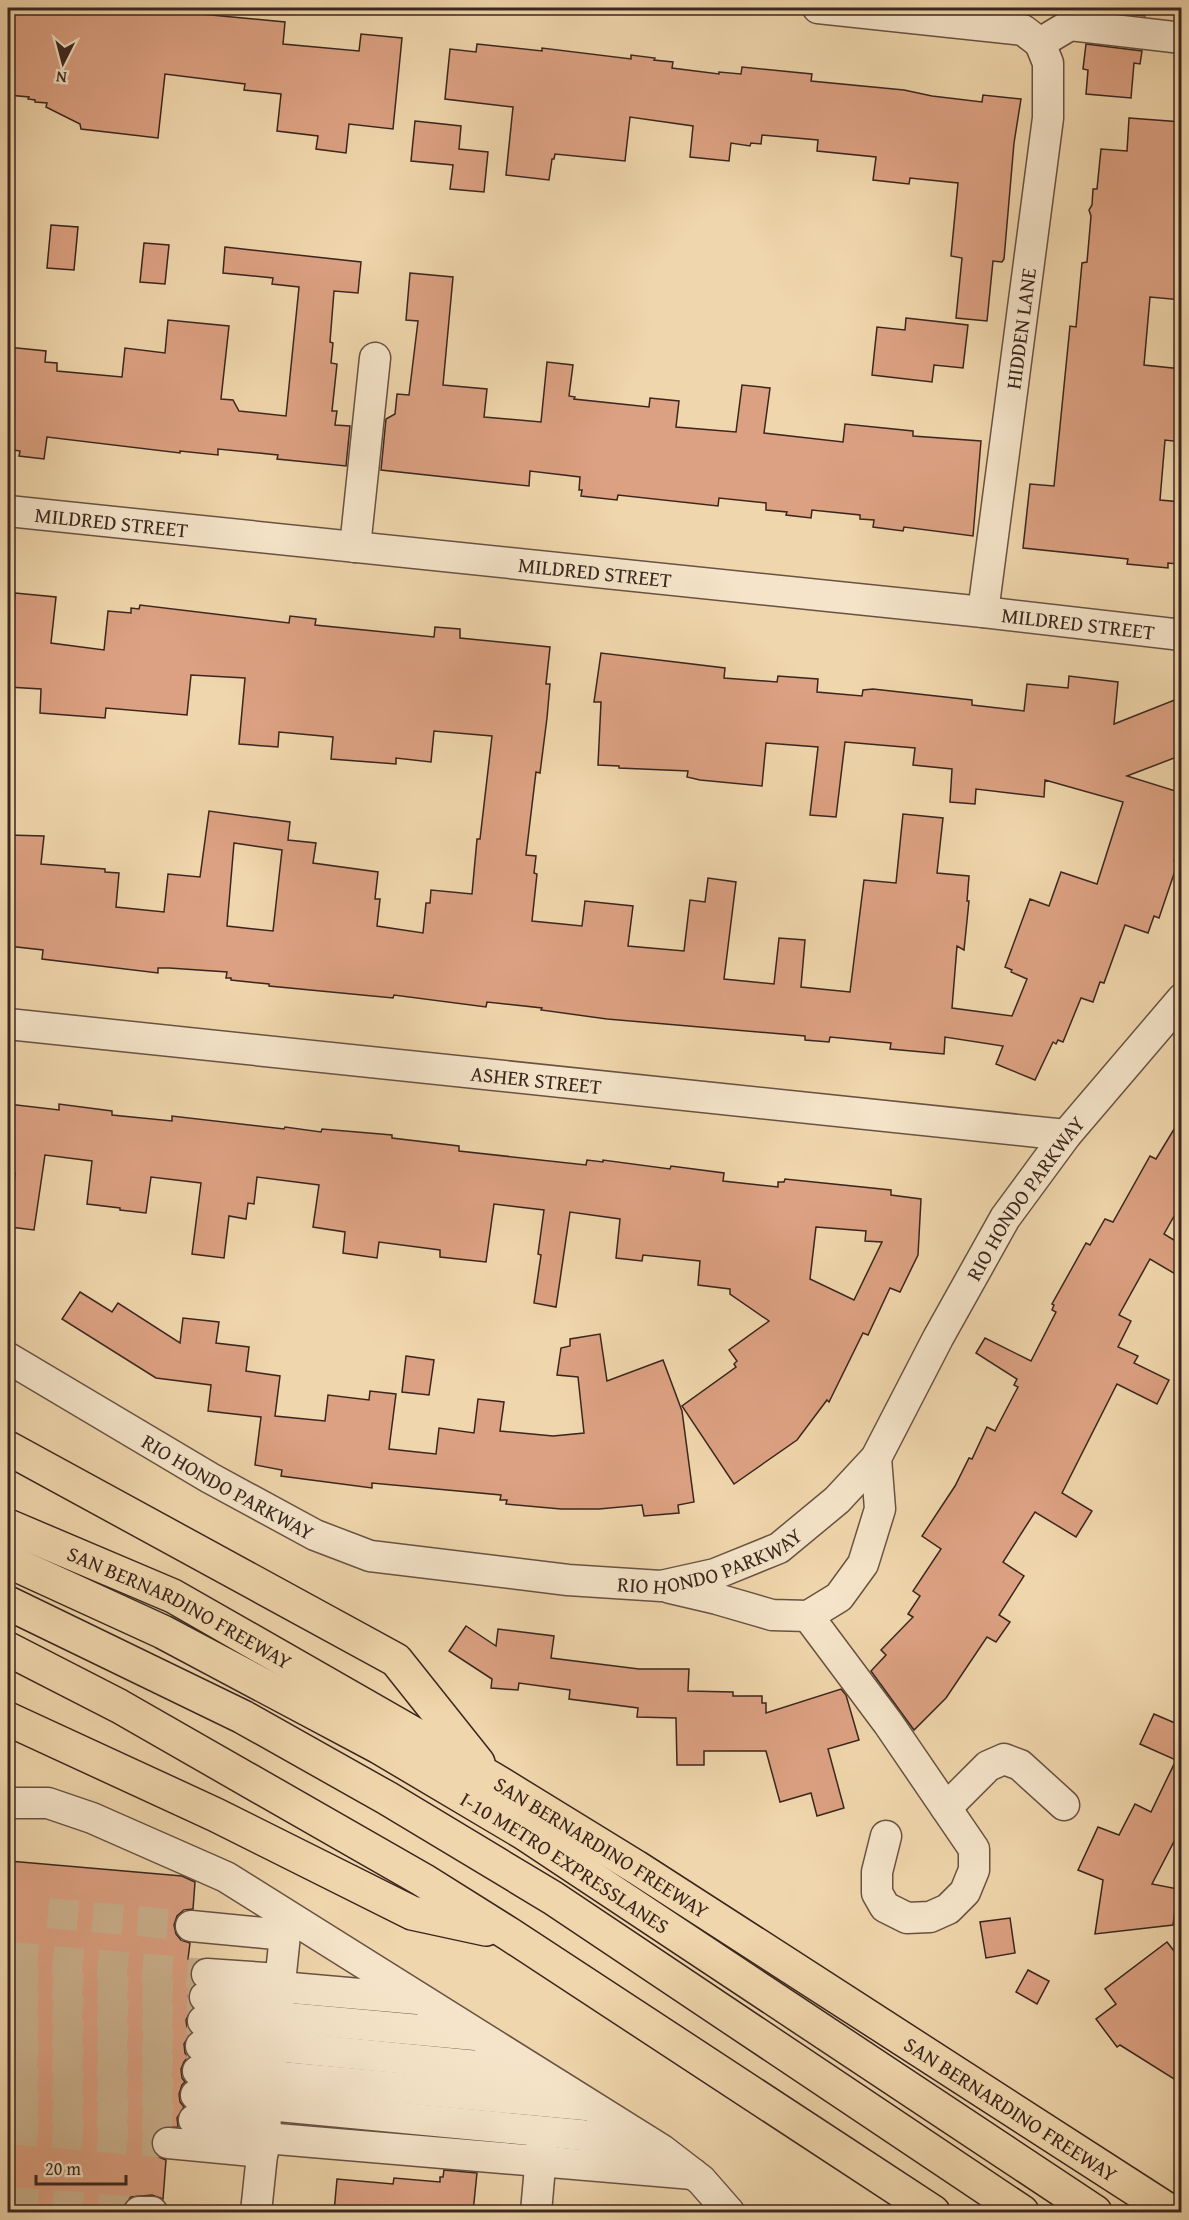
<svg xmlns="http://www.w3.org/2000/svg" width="1189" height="2220" viewBox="0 0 1189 2220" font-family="'Gentium Book Plus',serif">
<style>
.building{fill:#dca182;stroke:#3a261e;stroke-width:1.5;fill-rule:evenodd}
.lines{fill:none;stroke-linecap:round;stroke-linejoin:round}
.minor-tunnel{stroke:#ccb390;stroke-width:30;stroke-dasharray:30 15;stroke-linecap:butt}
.minor-casing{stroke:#685242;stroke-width:33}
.highway-casing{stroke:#3a261e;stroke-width:36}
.minor{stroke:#f5e4c9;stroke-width:30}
.highway{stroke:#f0d6ac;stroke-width:33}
.labels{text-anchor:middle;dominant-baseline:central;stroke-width:5;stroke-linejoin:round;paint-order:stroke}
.street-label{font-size:21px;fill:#3a261e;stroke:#f5e4c9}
</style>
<rect width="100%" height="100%" fill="#f0d6ac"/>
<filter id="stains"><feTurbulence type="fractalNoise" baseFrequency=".00333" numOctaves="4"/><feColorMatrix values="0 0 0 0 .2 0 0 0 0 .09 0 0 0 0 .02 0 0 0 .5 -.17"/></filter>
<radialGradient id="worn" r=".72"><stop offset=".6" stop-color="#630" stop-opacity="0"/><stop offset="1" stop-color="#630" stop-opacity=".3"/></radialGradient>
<!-- building -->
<g class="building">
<polygon points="8,8 68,13 68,8 184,8 198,10 201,14 285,22 283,44 359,51 361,34 402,38 393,129 349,124 346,153 316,149 318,136 277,131 281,94 244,90 245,84 165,74 158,138 81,129 80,124 46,107 47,103 35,102 35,100 28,99 29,97 8,95"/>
<polygon points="1090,8 1146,8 1145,16 1089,10"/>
<polygon points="477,44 542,51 542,48 631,59 631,55 655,58 654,60 673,62 672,68 719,74 719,72 741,74 742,67 812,74 811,81 904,90 932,96 982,102 983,95 1021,99 1014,143 1004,259 1002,262 993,261 987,321 956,318 962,258 951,256 958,183 910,178 909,184 873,180 876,157 817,151 818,140 762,135 761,144 751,143 750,146 731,143 729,161 690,157 693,126 630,117 625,161 555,154 554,159 552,159 549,180 506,175 513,107 445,99 450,49 476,52"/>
<polygon points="1086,44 1142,51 1140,64 1134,63 1131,98 1086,94 1088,70 1083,69"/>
<polygon points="1129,118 1182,122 1182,300 1150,297 1144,365 1182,369 1182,442 1165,440 1160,500 1182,502 1177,564 1168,563 1168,568 1127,564 1128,559 1023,548 1030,484 1054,486 1070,326 1076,327 1082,263 1087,262 1091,216 1089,210 1092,205 1093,189 1097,189 1101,149 1127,151"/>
<polygon points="415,121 461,126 459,149 488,152 484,192 450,189 453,165 411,161"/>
<polygon points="51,225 78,227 74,270 47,268"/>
<polygon points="144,243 169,245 165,284 140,282"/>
<polygon points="225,247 361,262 358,293 334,291 330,342 333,343 331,363 337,364 332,411 337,411 335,425 350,426 346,466 277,459 278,455 218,449 218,455 180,451 180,453 47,437 44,459 19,456 20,451 8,449 8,347 46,351 45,362 57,363 57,371 122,377 125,348 165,353 168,320 229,326 221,399 233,400 239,411 286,416 299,287 272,284 273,278 223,273"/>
<polygon points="410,273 453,277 443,385 487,389 484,417 541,422 547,362 573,365 569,396 575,397 574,399 649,407 650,398 679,401 676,427 736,432 742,385 770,388 764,433 843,442 845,424 913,431 913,436 981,441 973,536 904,527 903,531 873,527 874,520 860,519 860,515 812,510 811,518 786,515 787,512 766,510 766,503 719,498 718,506 618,495 617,500 581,496 582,490 579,490 580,477 530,471 529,486 381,470 386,419 395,414 397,394 409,395 418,321 406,320"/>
<polygon points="906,318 968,325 963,368 934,365 932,382 872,375 877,327 905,330"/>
<path d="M15,593L56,597L51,643L104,650L108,611L131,613V608L139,609L140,605L289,623L290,616L316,619L315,625L434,637L435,627L460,629V638L550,647L546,684H550L547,718L540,773L536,772L526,855L536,856L534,873L537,874L532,921L582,926L585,901L633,906L628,946L684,951L690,900L705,902L708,878L736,882L724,979L774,984L779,938L805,940L801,987L850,992L864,880L896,883L903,814L943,818L937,873L969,876L967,901H969L964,950L957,946L952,1008L1012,1016L1027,979L1011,972L1012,970L1005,967L1030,899L1049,906L1061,872L1097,884L1123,802L1045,780L1044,797L976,789L975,804L950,802L952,769L913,765L915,748L845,742L836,817L810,815L818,747L766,743L762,786L700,780L687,777L688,771L619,768V766L598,765L601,702H594L601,653L725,668L724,678L777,682L778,676L818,679L817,692L862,696L863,690L873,689L972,700V705L1024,711L1027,684L1068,688L1069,676L1118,682L1114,724L1182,697V755L1127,776L1182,793V838L1174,861L1178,862L1159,918L1154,916L1148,933L1125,925L1104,983L1100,982L1093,1002L1081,998L1063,1042L1058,1040L1056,1044L1053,1042L1035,1080L996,1064L1003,1046L945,1037L944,1054L890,1049L891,1043L830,1037L829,1042L805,1040V1036L607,1019L541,1010L542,1008L487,1002L486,1007L394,995L393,998L269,986V984L231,980V978H226L227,972L169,968H158V973L42,959L43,950L8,946V835L44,836L41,864L105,869V872L119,873L116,907L164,912L168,874L200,877L209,811L290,822L288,840L316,843L313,863L378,872L375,899H380L377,926L423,933L426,903H430L431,890L472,894L477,839H480L492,736L434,731L431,762L396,758V764L331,759L333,737L279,732L278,747L239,744L245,678L191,675L187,715L106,708L105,718L40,713L41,689L8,687V637L10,638ZM234,843L282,850L273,931L227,926Z"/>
<path d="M8,1104L59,1110V1104L112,1111V1115L172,1121V1116L284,1129L285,1127L321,1132L322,1129L392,1135V1138L459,1146V1151L586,1165L587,1160L603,1162V1160L670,1169L671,1166L724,1173L723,1181L778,1187V1182H784L785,1179L891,1190V1195L921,1199L918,1255L900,1292L890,1288L868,1335L863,1333L829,1402L827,1400L797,1440L734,1484L682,1406L736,1367L734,1364L737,1361L729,1350L769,1321L730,1294V1289L698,1285L700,1261L643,1255L642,1261L616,1258L620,1219L570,1212L556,1307L534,1303L541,1255L538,1254L544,1210L494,1204L486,1262L440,1257V1250L379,1242L377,1258L343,1253L345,1232L313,1227L319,1185L257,1177L254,1204L248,1203L246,1219L229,1216L224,1258L192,1254L201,1183L151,1177L146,1213L120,1210V1208L87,1204L92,1161L45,1155L34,1230L10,1227L15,1173L8,1172ZM816,1227L866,1231L865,1241L882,1242L854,1300L810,1279Z"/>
<polygon points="1182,1116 1182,1202 1164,1234 1182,1245 1182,1278 1150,1259 1119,1315 1131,1321 1118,1347 1138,1356 1134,1363 1169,1380 1157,1404 1117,1384 1062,1493 1092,1511 1076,1537 1035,1512 1003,1562 1024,1576 999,1615 1010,1622 996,1642 987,1637 946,1698 914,1730 871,1671 886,1655 881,1650 913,1617 908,1614 920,1596 913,1591 941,1549 922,1536 955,1486 969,1458 972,1459 987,1427 995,1431 1018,1387 1014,1385 1017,1379 976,1353 985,1338 1031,1361 1056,1312 1052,1310 1054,1305 1052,1304 1086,1243 1090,1245 1105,1219 1113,1222 1150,1156 1156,1159"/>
<polygon points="80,1292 112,1312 118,1303 180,1343 183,1318 219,1322 216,1343 249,1347 246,1371 280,1376 275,1416 325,1421 328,1395 369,1400 370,1391 396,1394 389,1449 436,1454 439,1428 474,1433 478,1399 504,1402 500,1431 553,1436 584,1433 578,1377 557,1375 561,1348 570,1346 570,1339 600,1334 607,1381 663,1360 682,1411 694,1502 678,1505 679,1513 644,1516 642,1505 599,1509 561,1509 506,1504 507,1500 500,1500 501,1495 372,1483 372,1488 281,1476 282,1470 255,1465 261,1417 208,1411 211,1385 156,1378 62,1319"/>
<polygon points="406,1356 434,1360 429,1395 402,1392"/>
<polygon points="466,1626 496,1646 498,1629 554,1636 551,1658 639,1669 689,1669 688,1691 733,1692 733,1696 762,1696 762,1703 766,1703 766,1713 841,1689 846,1695 859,1740 828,1749 844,1808 817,1816 811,1793 780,1802 766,1751 704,1751 704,1765 677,1765 676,1718 637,1717 638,1708 569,1699 570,1690 519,1683 518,1690 491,1688 492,1679 449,1651"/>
<polygon points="1154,1714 1182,1726 1182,1826 1152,1884 1178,1889 1173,1925 1095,1934 1103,1880 1078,1870 1098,1827 1119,1835 1135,1804 1151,1812 1176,1760 1140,1744"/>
<polygon points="9,1861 182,1876 195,1882 193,1909 184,1910 177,1916 174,1925 176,1934 181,1940 190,1943 188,1959 198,1960 192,1965 190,1972 194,1984 188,1996 192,2008 186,2020 187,2027 191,2033 184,2044 185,2053 188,2057 184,2062 181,2069 182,2078 185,2082 182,2085 179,2094 180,2102 184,2107 177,2118 178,2127 160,2128 154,2134 151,2141 153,2151 159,2157 166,2160 163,2199 152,2195 131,2197 124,2204 122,2212 8,2212"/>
<polygon points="1010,1918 1015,1953 986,1958 980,1922"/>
<polygon points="1167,1942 1182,1961 1182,2084 1120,2045 1117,2047 1096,2019 1116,2004 1105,1989"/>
<polygon points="1028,1970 1049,1981 1037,2004 1016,1992"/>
<polygon points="444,2170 477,2173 473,2212 334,2212 337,2179 393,2184 394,2178 440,2182 440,2177 443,2177"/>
</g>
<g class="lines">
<!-- minor-tunnel -->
<g class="minor-tunnel">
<polyline points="48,1913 191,1926"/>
<polyline points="8,1957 207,1974"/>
<polyline points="8,1982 205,1997"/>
<polyline points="8,2005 203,2021"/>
<polyline points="8,2030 201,2046"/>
<polyline points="8,2054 198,2071"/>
<polyline points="8,2080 196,2095"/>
<polyline points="8,2105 194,2120"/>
<polyline points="8,2129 168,2143"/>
<polyline points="8,2202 139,2212"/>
</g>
<!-- minor casing -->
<g class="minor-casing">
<g id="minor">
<polyline points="818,8 1023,30 1040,43"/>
<polyline points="1040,43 1070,25 1182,38"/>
<path id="s1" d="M8,511L983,612L1182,635"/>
<polyline points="355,547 375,358"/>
<path id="s2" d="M983,612L1048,118V63L1040,43"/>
<path id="s3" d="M8,1024L1066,1135"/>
<path id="s4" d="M8,1358L210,1478L315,1535L370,1556L568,1580L661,1586L715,1574L779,1548L837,1500L876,1458L938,1338L1005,1218L1066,1135L1182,999"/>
<polyline points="670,1588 717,1599 772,1615 808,1616 839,1597 863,1564 880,1509 876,1458"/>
<polyline points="808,1616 888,1723 974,1849 974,1870 965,1892 948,1909 930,1917 907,1918 885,1907 877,1893 877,1872 886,1836"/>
<polyline points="8,1803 48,1803 92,1818 226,1877 662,2150 701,2180 729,2212"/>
<polyline points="946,1808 988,1766 1004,1759 1020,1765 1064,1805"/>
<polyline points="191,1926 285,1935"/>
<polyline points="207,1974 281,1979"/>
<polyline points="280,1987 417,1999"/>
<polyline points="205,1997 278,2004"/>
<polyline points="277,2017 475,2035"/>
<polyline points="203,2021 276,2029"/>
<polyline points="201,2046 273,2053"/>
<polyline points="274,2046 530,2071"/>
<polyline points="198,2071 271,2078"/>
<polyline points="271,2076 585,2105"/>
<polyline points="196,2095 268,2102"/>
<polyline points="268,2105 644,2141"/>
<polyline points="194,2120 266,2127"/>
<polyline points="265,2138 693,2174"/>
<polyline points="168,2143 263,2152"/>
<polyline points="139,2212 152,2212"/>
<polyline points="256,2212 287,1916"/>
<polyline points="536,2212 542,2144"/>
</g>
</g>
<!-- highway casing -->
<g class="highway-casing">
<g id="highway">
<polyline points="8,1448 396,1660 478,1763"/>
<path id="s5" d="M8,1526L173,1596L491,1778L636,1867L1171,2212"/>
<path id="s6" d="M8,1561L163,1632L379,1747L524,1833L1095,2212"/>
<polyline points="8,1603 243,1717 387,1798 553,1898 1022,2212"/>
<polyline points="8,1649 119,1706 423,1880 509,1934 933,2212"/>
<polyline points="8,1719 216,1815 412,1913 486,1929"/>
</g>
</g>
<!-- minor -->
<use href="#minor" class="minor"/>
<!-- highway -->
<use href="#highway" class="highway"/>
</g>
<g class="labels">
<!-- street labels -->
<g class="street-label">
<text stroke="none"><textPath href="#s2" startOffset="286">HIDDEN LANE</textPath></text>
<text stroke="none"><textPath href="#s1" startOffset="104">MILDRED STREET</textPath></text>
<text stroke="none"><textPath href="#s1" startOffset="590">MILDRED STREET</textPath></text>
<text stroke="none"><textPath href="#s1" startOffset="1076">MILDRED STREET</textPath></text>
<text stroke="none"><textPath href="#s3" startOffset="531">ASHER STREET</textPath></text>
<text stroke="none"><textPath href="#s4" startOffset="1263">RIO HONDO PARKWAY</textPath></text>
<text stroke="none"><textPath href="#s4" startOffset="255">RIO HONDO PARKWAY</textPath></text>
<text stroke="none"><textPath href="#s4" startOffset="759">RIO HONDO PARKWAY</textPath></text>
<text stroke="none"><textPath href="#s5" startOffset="190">SAN BERNARDINO FREEWAY</textPath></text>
<text stroke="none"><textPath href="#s5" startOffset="676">SAN BERNARDINO FREEWAY</textPath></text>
<text stroke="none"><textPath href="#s6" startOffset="634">I-10 METRO EXPRESSLANES</textPath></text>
<text stroke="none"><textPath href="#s5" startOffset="1162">SAN BERNARDINO FREEWAY</textPath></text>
</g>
</g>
<!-- margin -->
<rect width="1189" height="2220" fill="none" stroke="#f0d6ac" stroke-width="30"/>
<rect x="9" y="9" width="1171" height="2202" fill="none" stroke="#3a261e" stroke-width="3"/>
<rect x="15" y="15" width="1159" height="2190" fill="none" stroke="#3a261e" stroke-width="1.5"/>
<!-- north arrow -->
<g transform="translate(63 63) rotate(186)" stroke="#f5e4c9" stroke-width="4.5" paint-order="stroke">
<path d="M0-4.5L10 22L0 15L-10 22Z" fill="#3a261e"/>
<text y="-9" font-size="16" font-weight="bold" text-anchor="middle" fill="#3a261e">N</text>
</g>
<!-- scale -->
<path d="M36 2175v9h90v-9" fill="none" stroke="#3a261e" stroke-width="3"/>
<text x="45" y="2175" font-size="18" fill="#3a261e" stroke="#f5e4c9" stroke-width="4.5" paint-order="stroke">20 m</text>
<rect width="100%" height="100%" filter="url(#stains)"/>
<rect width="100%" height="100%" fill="url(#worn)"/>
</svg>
